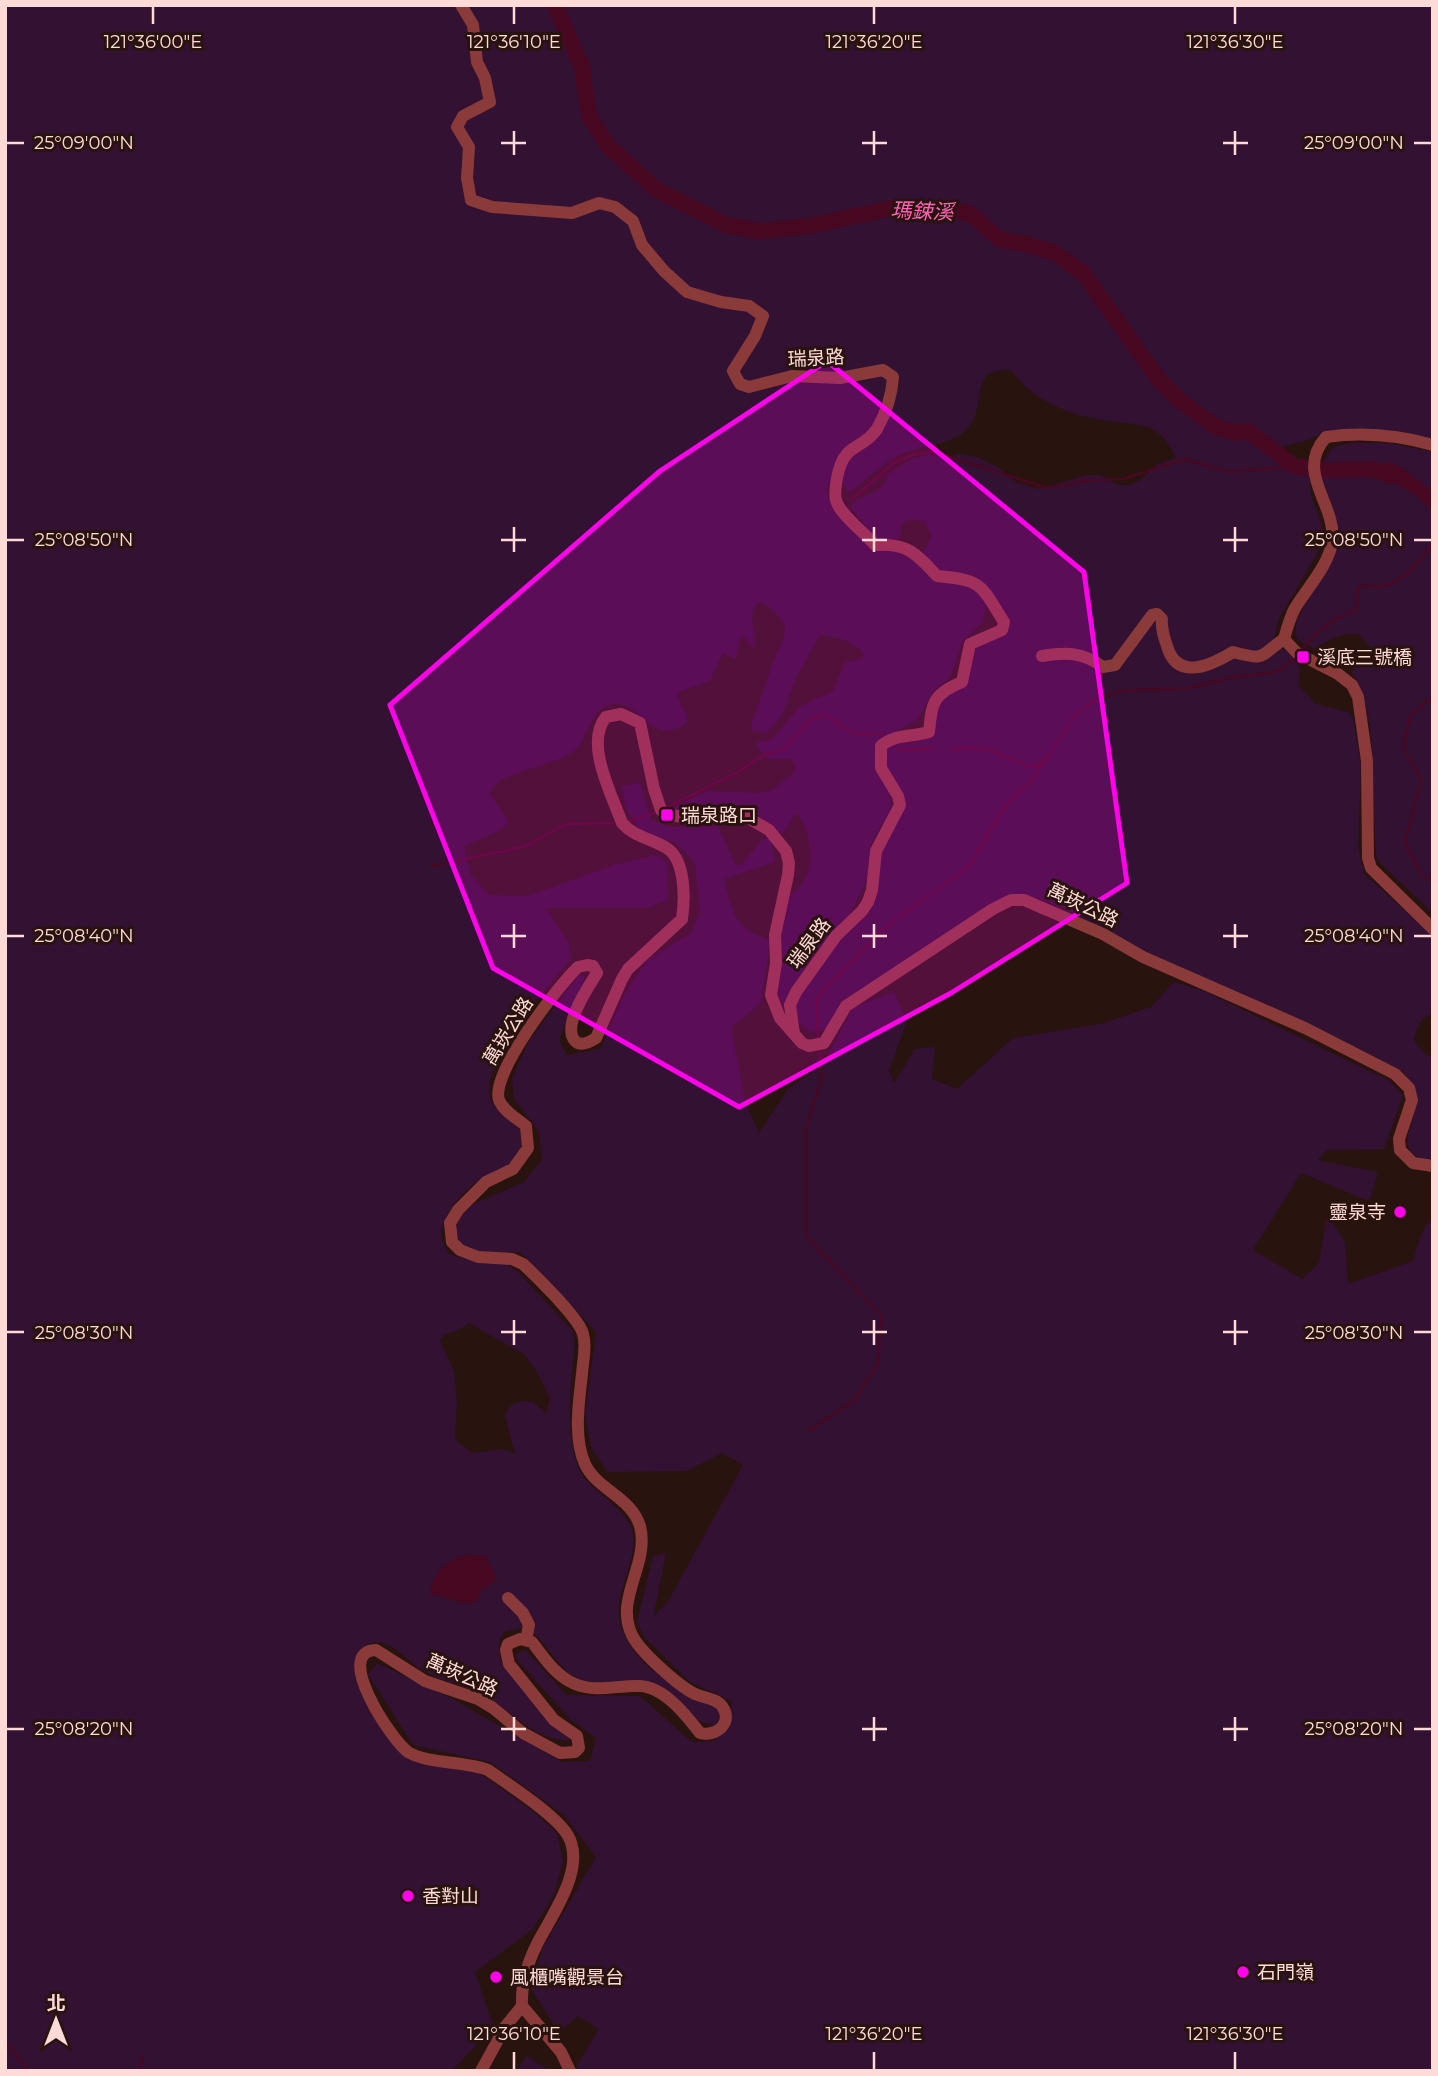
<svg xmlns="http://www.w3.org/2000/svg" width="1438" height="2076" viewBox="0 0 1438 2076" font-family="Montserrat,'Noto Sans TC',sans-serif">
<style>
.green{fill:#321133;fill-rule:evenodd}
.water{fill:#490821}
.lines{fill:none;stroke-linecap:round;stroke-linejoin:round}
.stream{stroke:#490821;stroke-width:2.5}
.river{stroke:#490821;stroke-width:16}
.minor{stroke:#8a3a38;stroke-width:12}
.marked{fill:#ff03e9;fill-opacity:0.2;stroke:#ff03e9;stroke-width:5;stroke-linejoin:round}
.ticks{fill:none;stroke:#ffdbd7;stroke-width:2.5}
.poi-dot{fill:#ff03e9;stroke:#29130f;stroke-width:2.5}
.labels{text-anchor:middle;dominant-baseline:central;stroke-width:6;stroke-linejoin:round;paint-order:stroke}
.street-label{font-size:19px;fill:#ffdbd7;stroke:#29130f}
.poi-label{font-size:19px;fill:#ffdbd7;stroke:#29130f;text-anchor:start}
.water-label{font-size:21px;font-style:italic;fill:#ff65ba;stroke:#29130f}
.ticks-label{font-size:18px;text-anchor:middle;fill:#ffdbd7;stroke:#29130f;stroke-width:6;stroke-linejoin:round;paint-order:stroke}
</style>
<rect width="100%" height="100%" fill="#29130f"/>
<!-- green -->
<g class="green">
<path d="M5,5H1433V440L1389,432L1356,429L1329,431L1305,441L1284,446C1291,463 1297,456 1309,463C1310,474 1309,487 1312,498C1319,521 1328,529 1317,554L1279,618L1274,638L1281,648L1300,660L1299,686L1316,704L1348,712L1353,718L1361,766L1358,847L1364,874L1433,935V1013C1419,1019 1417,1026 1414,1041L1426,1055L1433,1058V1160C1387,1157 1418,1120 1416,1098C1415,1088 1410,1080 1404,1073C1322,1025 1232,995 1147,955C1109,936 1069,906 1028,896C1018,894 1010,896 1002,898C971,917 942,937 912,956C891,970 870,982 850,998C841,1005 831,1028 824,1030C816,1034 806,1031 801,1024C777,988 853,933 870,907C881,890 876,869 882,850C887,836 899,822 902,807C905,791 891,782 886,769C883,763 884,755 885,748C897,737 916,740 931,734L937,706L943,696L965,685C968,675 968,661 974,652C986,636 1008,644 1008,618L984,583L967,576L938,573L922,555L932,536L925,522L911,519L903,523L899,539H876L851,508L853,502L876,491L884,484L887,475L898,467L912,459L929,454L943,458L958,454L977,457L998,467L1017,483L1039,489L1087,475H1101L1118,485H1129L1142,479L1157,464L1176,458C1171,448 1166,439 1157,432C1145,423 1124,423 1110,421C1073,417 1033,402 1011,370C965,367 990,408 966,430C947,447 924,444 902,454C882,463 866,480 849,493L843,482H829C819,507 857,532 872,548H889L905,553L937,579L957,581L977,589L986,605L982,623L962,642L953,670L948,679L933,692L917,720L879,741L875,754L877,764L881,780L890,793L891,804L889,813L871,844L867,878L851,913L830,936L798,979L785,1009C768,985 780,923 786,896C818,882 815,839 798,814L795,815L783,833H777L763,820L738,812L672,815L670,809L707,791L760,793L772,790L794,773L795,766L792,759H769L760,751L756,742L772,739L800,706L833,691L845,662L861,659L863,654C857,642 833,635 820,635C811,650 803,665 795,680C785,702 787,717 765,733L752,731L751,726L772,665L784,637L785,625C778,616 770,604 758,602C745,616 759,633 753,649L745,638L740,636L736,659L723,653L710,681L678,692C676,704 689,712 687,723C651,748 643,703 616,704C591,704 589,736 575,750C571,755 562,757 556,760C544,765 507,775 500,781C496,784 493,789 489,793L509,822L499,831L464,846L471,875L489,895L527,896L617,864L657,855L667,863L668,900L648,908H546L569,944L571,959C548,986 488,1055 489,1090C489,1121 539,1121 516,1156C508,1169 493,1171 481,1179C464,1190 437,1218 442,1240C443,1244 447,1250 449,1254L483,1264H506L517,1271L573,1331C576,1345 573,1359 572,1374C569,1403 567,1441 579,1469C588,1491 626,1505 633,1534C637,1549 624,1581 620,1597C609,1640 655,1677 689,1695C698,1700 708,1702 718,1707C721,1715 722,1720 714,1725C690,1724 675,1693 651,1686C628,1679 603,1687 580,1679C558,1671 546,1639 525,1627L504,1632L499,1640L500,1659L505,1667L545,1715L571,1736L570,1740C534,1742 511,1709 482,1695C463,1685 440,1681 422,1670C411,1663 394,1645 383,1643C373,1640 366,1645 360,1652L357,1669L361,1689L395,1747L409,1759L473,1769L533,1811L557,1833L563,1861L554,1895L533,1929L475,1972L493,2026L452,2071H5ZM469,1323L525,1355L537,1372L550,1398L546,1414L533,1402C518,1401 512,1401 505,1415L515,1454L503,1449L472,1453L458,1442L455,1436L457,1401L454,1372L440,1340L445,1334L457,1331ZM485,1555L497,1579L481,1591L476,1603L460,1602L431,1594C429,1579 447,1560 461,1556C469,1555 477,1555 485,1555Z"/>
<path d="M1353,443H1389L1433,452V492L1398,465L1386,477L1415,495L1433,511V913L1380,863L1376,854C1375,831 1373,807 1373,783C1372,745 1373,705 1351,672L1368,651L1369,645L1358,634C1339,633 1330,639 1315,649L1298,640L1295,633L1297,620L1336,541C1330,518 1309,468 1332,449C1337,445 1347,444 1353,443Z"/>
<path d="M640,783L651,820L670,827L718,826L735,864L741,865L762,840L771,838L775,862L724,879C733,913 733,928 770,940L761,1003L731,1027L745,1101L759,1133L788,1089L824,1063L853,1007L894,992L907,1021L889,1071L894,1083L915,1049L935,1047L932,1079L957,1089L1013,1038L1101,1024L1151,1007L1174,982L1204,991L1388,1080L1403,1095L1384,1149L1327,1150L1317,1160L1378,1172L1369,1201L1301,1173L1253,1250L1302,1279L1319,1263L1327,1215L1345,1242L1348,1284L1413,1261L1421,1234L1433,1216V2071H577L578,2064L599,2029L578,2016L559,2032L531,1989L542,1949L596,1857L564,1815L490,1762L413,1745L368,1674L377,1663L451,1698L562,1762L590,1761L596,1738L570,1719L519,1662L515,1654L526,1650L566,1695L640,1696L692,1742L713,1741L729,1727L732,1701L690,1682L645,1638L637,1622L653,1556L666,1553L653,1618L670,1598L743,1465L722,1453L687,1471L607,1472L591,1447L585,1413L596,1332L520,1252L465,1254L455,1243L458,1218L473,1204L524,1182L542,1160L539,1131L514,1099L512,1078L529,1041L579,974L585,977L559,1040L567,1055L600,1049L624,995L647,960L691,933L700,913L695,863L676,843L640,831L626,808L621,786Z"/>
<polygon points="527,2056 550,2071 516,2071"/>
</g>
<!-- water -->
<g class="water">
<polygon points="1387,462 1398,465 1433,492 1433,511 1415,495 1373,469"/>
<path d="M485,1555L497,1579L481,1591L476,1603L460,1602L431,1594C429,1579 447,1559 462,1556C469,1555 477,1555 485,1555Z"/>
</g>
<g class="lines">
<!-- stream -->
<g class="stream">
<polyline points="852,499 895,462 915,454 935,452 1047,488 1091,480 1124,479 1184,459 1230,472 1294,466"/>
<path d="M1302,650C1316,630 1333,618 1356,610L1358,587C1368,583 1375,589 1384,586C1403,581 1423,559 1433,542"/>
<polyline points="1433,696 1411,714 1403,747 1421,779 1405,842 1422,876 1433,882"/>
<polyline points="893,744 897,749 930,749"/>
<polyline points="952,748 985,748 1030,767 1045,761"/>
<polyline points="668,807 738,772 765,754 783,750 811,719 824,714 854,733 882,735"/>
<polyline points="629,821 654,813"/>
<polyline points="432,866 526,846 566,824 614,823"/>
<polyline points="818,1037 816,998 886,927 969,866 1007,803 1027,786 1077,713 1094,701 1119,691 1188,688 1235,677 1276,672 1296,658"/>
<polyline points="808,1431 853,1401 878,1364 881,1315 806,1236 806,1130 821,1081 820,1053"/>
<polyline points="5,2041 28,2071"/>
<polyline points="139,2071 143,2056"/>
</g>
<!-- river -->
<polyline class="river" points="555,5 582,67 589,116 608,146 657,190 726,225 760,231 809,226 892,208 930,208 969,213 1001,240 1026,244 1055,253 1083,273 1159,380 1179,400 1216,427 1237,433 1248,431 1294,466 1327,470 1373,469 1391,476"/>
<!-- minor -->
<g class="minor">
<path d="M461,5L473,25L477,62L485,78L490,102L463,116L457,127L469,147L467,178L471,200L492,207L572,213L599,203L615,207L633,221L642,245L664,271L687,292L721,302L749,306L763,316L755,336L733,371L740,384L749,387L792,376L840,378L883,370L893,377C892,394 886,413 877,429C861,452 844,441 837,478C836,484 834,493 836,500C839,514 865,533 875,545C907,543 916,553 937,576C983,580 980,584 1004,622L1002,630L970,644L962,682C933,694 932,702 929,732C913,737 894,734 881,746V768L898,796L900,805L876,851L872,890L868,902L862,911L836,936L796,992L790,1005L794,1034"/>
<path d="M1433,445C1398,435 1362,432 1326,437C1294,473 1337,504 1332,541C1330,564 1307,588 1295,608C1290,617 1287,628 1284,639L1297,653L1338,674L1352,685L1358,697L1367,761L1368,858L1371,868L1433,929"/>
<path d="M1042,656C1066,652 1083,652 1103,667L1115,665L1152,615L1157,614L1162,619C1161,629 1164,637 1167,646C1177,681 1210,666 1233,652C1267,661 1258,657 1284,639"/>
<polyline points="508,1598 523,1613 529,1625 526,1640"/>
<path d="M522,2006C521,1985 528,1962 537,1944C551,1916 588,1867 567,1834C553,1813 509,1785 488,1770C465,1761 427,1764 408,1752C392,1741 332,1651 376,1650L425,1681L478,1699L493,1708L523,1733L560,1753L575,1752L579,1748L577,1736L554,1720L509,1664L506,1650L508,1644L520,1639L532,1642C544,1658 556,1676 575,1684C597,1693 617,1685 640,1686C664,1687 686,1715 700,1733C716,1737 734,1723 722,1706C716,1698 702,1698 693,1693C678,1685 639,1651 632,1635C614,1599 650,1564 640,1526C631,1497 597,1490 585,1464C573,1437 579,1402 582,1374C583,1360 588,1340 580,1327C570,1310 538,1278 523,1264L512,1259L478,1257L460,1250L452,1242L450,1223L458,1210L486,1182L513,1169L528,1148L526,1126C518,1119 503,1111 499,1100C490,1074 557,987 578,967L587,965L593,966L597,973C589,986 561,1026 575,1041C581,1047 590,1042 596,1038L622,979L628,969L682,919C685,899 686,858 665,847C650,838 634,837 622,823C612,795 584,743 606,717L621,714L640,723L654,789L661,810L666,814L688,818L733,815L748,818L769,830L786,851L789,863L788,875L775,935L776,963L771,995L780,1018L802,1043L809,1046L824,1043L846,1006L993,909L1011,900H1024L1103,934L1143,957L1305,1028L1395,1074L1409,1088L1412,1100L1399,1139L1400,1150L1413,1163L1433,1166"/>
<polyline points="522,2006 561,2052 570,2071"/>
<polyline points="481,2071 505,2027 522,2006"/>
</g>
</g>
<!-- marked area -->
<path class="marked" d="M827,361L1084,572L1127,883L951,993L739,1107L493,968L390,705L660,471Z"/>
<!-- ticks -->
<path class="ticks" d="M153,7V24M514,7V24M874,7V24M1235,7V24M514,131V155M874,131V155M1235,131V155M7,143H24M501,143H526M862,143H887M1223,143H1248M1414,143H1431M514,527V552M874,527V552M1235,527V552M7,540H24M501,540H526M862,540H887M1223,540H1248M1414,540H1431M514,924V948M874,924V948M1235,924V948M7,936H24M501,936H526M862,936H887M1223,936H1248M1414,936H1431M514,1320V1345M874,1320V1345M1235,1320V1345M7,1332H24M501,1332H526M862,1332H887M1223,1332H1248M1414,1332H1431M514,1717V1741M874,1717V1741M1235,1717V1741M7,1729H24M501,1729H526M862,1729H887M1223,1729H1248M1414,1729H1431M514,2052V2069M874,2052V2069M1235,2052V2069"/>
<!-- markers -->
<g class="poi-dot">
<rect x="1296" y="650" width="14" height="14" rx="3.5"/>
<rect x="660" y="808" width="14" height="14" rx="3.5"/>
<circle cx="1400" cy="1212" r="7"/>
<circle cx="408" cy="1896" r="7"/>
<circle cx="1243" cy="1972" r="7"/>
<circle cx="496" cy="1977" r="7"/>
</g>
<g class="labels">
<!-- street labels -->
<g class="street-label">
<text transform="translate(816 358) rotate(-3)">瑞泉路</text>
<text transform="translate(1083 905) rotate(26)">萬崁公路</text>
<text transform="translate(809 943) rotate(-53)">瑞泉路</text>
<text transform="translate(508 1031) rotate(-58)">萬崁公路</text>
<text transform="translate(462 1675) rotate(24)">萬崁公路</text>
</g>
<!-- poi labels -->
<g class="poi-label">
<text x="1317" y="657">溪底三號橋</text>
<text x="681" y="815">瑞泉路口</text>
<text x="1386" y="1212" text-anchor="end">靈泉寺</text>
<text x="422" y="1896">香對山</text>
<text x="1257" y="1972">石門嶺</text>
<text x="510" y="1977">風櫃嘴觀景台</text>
</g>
<!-- water labels -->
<g class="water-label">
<text transform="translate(922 211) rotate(2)">瑪鋉溪</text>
</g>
</g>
<g class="ticks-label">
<text x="153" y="48">121°36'00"E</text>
<text x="514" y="48">121°36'10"E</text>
<text x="874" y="48">121°36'20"E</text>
<text x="1235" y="48">121°36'30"E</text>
<text x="84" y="149">25°09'00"N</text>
<text x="1354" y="149">25°09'00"N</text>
<text x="84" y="546">25°08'50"N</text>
<text x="1354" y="546">25°08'50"N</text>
<text x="84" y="942">25°08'40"N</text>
<text x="1354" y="942">25°08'40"N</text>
<text x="84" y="1339">25°08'30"N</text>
<text x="1354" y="1339">25°08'30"N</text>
<text x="84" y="1735">25°08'20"N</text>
<text x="1354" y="1735">25°08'20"N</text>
<text x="514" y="2040">121°36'10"E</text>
<text x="874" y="2040">121°36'20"E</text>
<text x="1235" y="2040">121°36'30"E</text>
</g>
<!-- border -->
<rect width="1438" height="2076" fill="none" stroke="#ffdbd7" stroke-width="14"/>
<!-- north arrow -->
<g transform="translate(56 2020)" stroke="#29130f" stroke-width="5" paint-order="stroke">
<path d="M0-5L12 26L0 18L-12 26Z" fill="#ffdbd7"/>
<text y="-10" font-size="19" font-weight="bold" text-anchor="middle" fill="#ffdbd7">北</text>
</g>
</svg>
